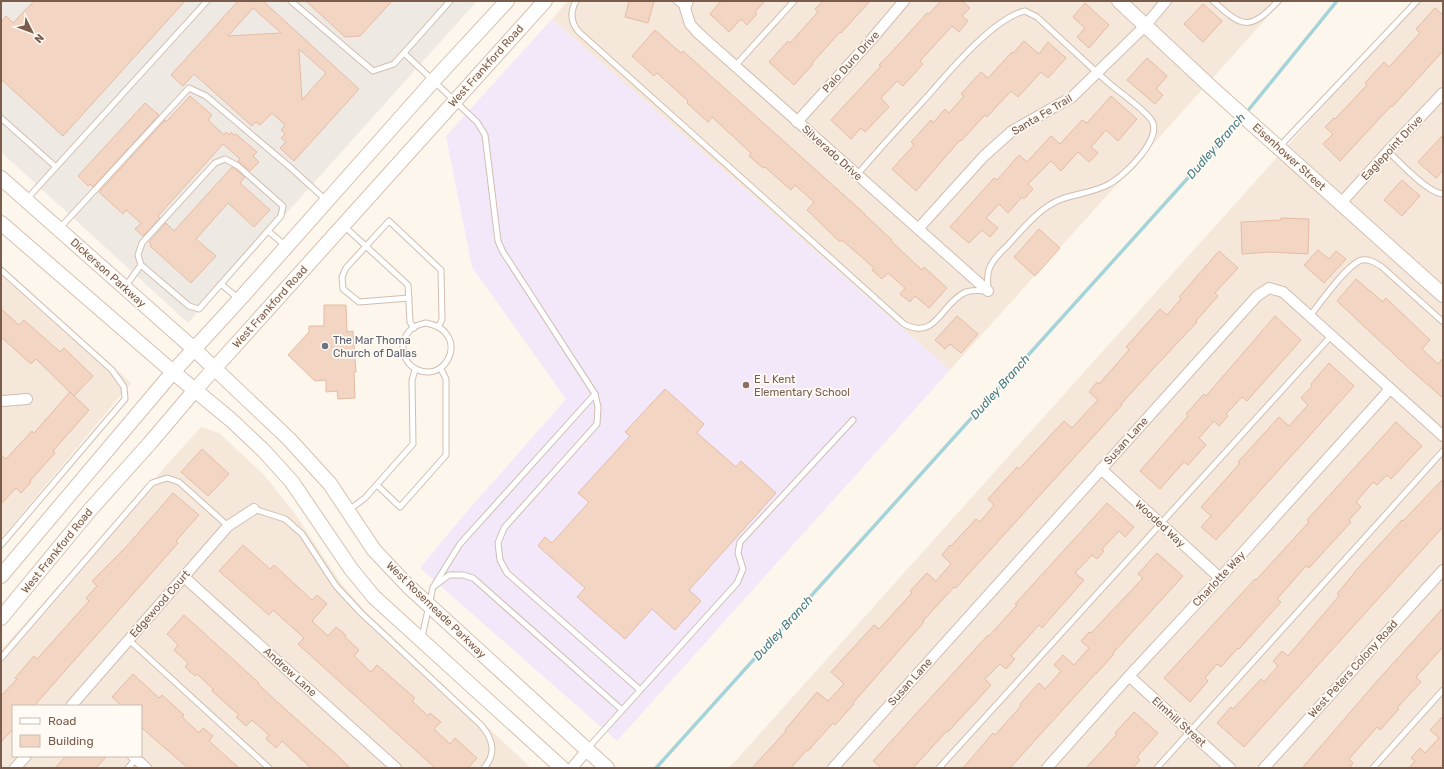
<svg xmlns="http://www.w3.org/2000/svg" width="1444" height="769" viewBox="0 0 1444 769" font-family="Rubik,sans-serif">
<style>
.residential{fill:#f5e8da;fill-rule:evenodd}
.industrial{fill:#efe9e4}
.education{fill:#f3e8fa}
.lines{fill:none;stroke-linecap:round;stroke-linejoin:round}
.stream{stroke:#a5d3da;stroke-width:3.5}
.building{fill:#f3d5c3;stroke:#e6bba3;fill-rule:evenodd}
.lane-casing{stroke:#d1beb0;stroke-width:7}
.street-casing{stroke:#d1beb0;stroke-width:12}
.secondary-casing{stroke:#d6c0b0;stroke-width:16}
.lane{stroke:#fff;stroke-width:5}
.street{stroke:#fff;stroke-width:10}
.secondary{stroke:#fff;stroke-width:14}
.worship-dot{fill:#6b7280;stroke:#fffaf3;stroke-width:1.5}
.education-dot{fill:#8d6e63;stroke:#fffaf3;stroke-width:1.5}
.labels{text-anchor:middle;dominant-baseline:central;stroke-width:3.5;stroke-linejoin:round;paint-order:stroke}
.street-label{font-size:11px;fill:#7a5c4d;stroke:#fffaf3}
.worship-label{font-size:11px;fill:#5b616d;stroke:#fffaf3;text-anchor:start}
.education-label{font-size:11px;fill:#785e54;stroke:#fffaf3;text-anchor:start}
.water-label{font-size:12px;font-style:italic;fill:#437c86;stroke:#fffaf3}
</style>
<rect width="100%" height="100%" fill="#fdf6ec"/>
<!-- residential -->
<g class="residential">
<polygon points="568,1 1282,1 950,370 552,19"/>
<polygon points="1417,1 1443,1 1443,768 729,768"/>
<polygon points="1,265 131,383 1,539"/>
<path d="M201,427L219,433L263,474L293,511L343,586L365,611L531,768H1V650ZM13,706H141V756H13Z"/>
</g>
<!-- industrial -->
<polygon class="industrial" points="1,1 477,1 188,323 1,152"/>
<!-- education -->
<polygon class="education" points="552,19 950,370 617,741 420,568 458,522 566,399 472,267 446,136"/>
<g class="lines">
<!-- stream -->
<g class="stream">
<polyline points="1246,113 1337,1"/>
<polyline points="656,768 1242,118"/>
</g>
</g>
<!-- building -->
<g class="building">
<polygon points="34,1 185,1 63,136 1,79 1,22 6,16 13,23"/>
<path d="M238,1H263L359,89L294,161L280,148L286,142L281,138L285,134L281,130L285,125L272,113L260,125L256,122L252,126L194,74L183,86L171,75ZM253,8L281,33L228,36ZM299,49L326,73L302,100Z"/>
<polygon points="306,1 392,1 360,36 345,37"/>
<polygon points="629,1 654,1 648,23 625,17"/>
<polygon points="721,1 765,1 755,12 757,14 747,25 741,19 729,32 710,14"/>
<polygon points="823,1 870,1 841,33 840,32 812,63 813,64 794,85 769,62 788,41 790,43 818,12 815,9"/>
<polygon points="941,1 962,1 970,8 962,16 968,21 959,32 952,26 920,61 923,64 903,86 897,81 881,98 889,107 865,132 861,128 851,139 831,120 881,66 879,65 900,43 927,13 929,14"/>
<polygon points="1085,3 1109,25 1089,48 1077,37 1085,28 1073,17"/>
<polygon points="1203,4 1222,21 1203,42 1184,24"/>
<polygon points="1435,8 1443,15 1443,51 1392,107 1391,106 1340,161 1323,144 1333,134 1325,127 1334,118 1335,119 1367,85 1365,83 1384,62 1389,67 1420,33 1416,29"/>
<polygon points="655,30 681,53 683,51 865,214 865,215 892,240 891,241 922,270 924,267 947,288 929,308 915,296 910,302 900,294 905,288 888,273 882,279 872,270 874,268 842,240 840,242 807,210 814,202 795,185 791,190 765,167 763,168 749,156 751,153 712,117 708,122 687,103 688,101 657,73 654,76 632,56"/>
<polygon points="1024,41 1039,54 1048,42 1066,58 1048,78 1041,72 1018,97 1011,91 987,117 985,115 961,141 960,140 916,191 892,169 914,145 911,142 931,120 933,123 945,109 949,113 964,96 961,94 981,72 988,78 1012,52 1013,53"/>
<polygon points="1147,58 1167,76 1156,89 1163,95 1155,104 1127,80"/>
<polygon points="190,96 212,115 208,120 224,135 226,132 229,135 231,132 234,135 236,134 257,152 253,156 259,162 250,171 238,161 240,159 223,144 158,216 160,218 143,236 135,229 141,223 126,210 123,214 99,192 165,120 166,122"/>
<polygon points="1111,96 1137,119 1118,141 1106,130 1091,147 1098,153 1089,162 1078,152 1061,171 1051,161 1028,184 1033,189 1024,199 1022,197 1008,213 999,204 986,218 998,228 990,237 982,230 969,243 950,227 994,178 997,180 1019,155 1027,162 1051,136 1060,144 1082,120 1087,123"/>
<polygon points="145,103 159,115 93,187 90,184 88,186 78,176"/>
<polygon points="1443,135 1443,170 1436,178 1418,162"/>
<polygon points="232,167 245,177 240,183 270,210 254,227 228,203 196,239 216,256 191,283 150,246 151,244 149,242 166,223 174,231"/>
<polygon points="1402,180 1420,196 1402,216 1384,200"/>
<polygon points="1281,218 1309,219 1308,254 1270,252 1242,254 1241,222 1281,220"/>
<polygon points="1039,229 1060,248 1035,276 1014,257"/>
<polygon points="1318,250 1329,259 1336,251 1346,259 1324,283 1304,265"/>
<polygon points="1219,251 1238,268 1215,293 1218,296 1196,321 1197,322 1152,370 1121,404 1122,405 1031,505 956,588 954,587 923,621 924,622 853,703 854,704 835,725 833,723 808,751 807,750 791,768 752,768 786,731 785,730 817,692 828,701 844,684 831,672 874,625 879,629 912,593 910,591 927,573 936,581 951,564 942,555 950,545 951,546 976,519 980,522 994,505 988,499 1017,467 1019,469 1064,421 1072,428 1082,417 1098,400 1089,392 1097,382 1099,384 1129,350 1126,347 1160,309 1167,315 1181,299 1179,297"/>
<polygon points="1356,279 1383,302 1386,298 1430,340 1422,349 1438,364 1443,358 1443,398 1412,371 1337,301"/>
<polygon points="324,305 346,305 347,332 353,331 356,372 354,372 355,398 338,399 337,391 326,392 326,380 315,381 288,355 309,332 309,326 324,326"/>
<polygon points="1,309 19,325 24,320 60,352 64,348 93,376 74,396 36,359 31,364 1,337"/>
<polygon points="957,316 978,334 961,353 950,344 945,349 935,340"/>
<polygon points="1275,316 1301,340 1247,401 1242,397 1226,414 1228,416 1219,426 1214,421 1199,438 1206,445 1188,465 1184,462 1160,489 1140,471 1188,416 1186,414 1204,394 1206,396"/>
<polygon points="1329,363 1354,386 1216,540 1201,527 1211,516 1201,507 1240,463 1238,462 1279,417 1289,426 1308,405 1301,398 1312,386 1311,384"/>
<polygon points="665,389 704,424 697,433 736,467 741,461 776,493 689,590 701,601 675,630 652,609 625,639 577,597 585,588 538,546 545,537 552,543 589,502 578,493 630,436 625,432"/>
<polygon points="70,392 89,410 53,451 55,453 30,481 31,482 21,493 16,488 1,504 1,455 6,459 32,431 34,433"/>
<polygon points="1396,422 1422,446 1391,479 1387,475 1377,485 1373,482 1356,502 1361,507 1349,520 1351,522 1309,568 1306,566 1277,599 1281,602 1239,649 1238,648 1221,667 1217,664 1205,678 1208,681 1190,702 1164,678 1255,579 1256,580 1309,522 1307,520"/>
<polygon points="202,449 229,474 208,496 181,472"/>
<polygon points="1443,479 1443,527 1244,747 1217,723 1231,707 1233,709 1261,679 1264,682 1278,666 1273,661 1282,651 1288,656 1339,596 1337,594 1359,567 1402,520 1403,521"/>
<polygon points="173,493 199,515 176,541 178,543 34,706 13,706 13,729 1,742 1,696 17,679 15,678 34,656 37,659 89,601 86,598 97,586 92,581 127,546"/>
<polygon points="1107,503 1134,527 1125,537 1119,531 1102,549 1104,551 1097,559 1092,555 1075,573 1084,580 1042,628 1039,625 1011,656 1015,659 1006,669 1000,664 985,679 991,685 948,732 947,731 913,768 881,768 873,761 988,635 989,636 1017,605 1015,604"/>
<polygon points="243,545 270,569 274,565 312,600 317,595 327,604 312,621 328,636 336,627 346,635 345,637 359,650 354,656 371,672 377,665 415,698 412,701 428,716 430,713 441,722 434,729 450,744 455,738 477,758 468,768 435,768 298,644 304,638 273,610 269,615 219,571"/>
<polygon points="1157,553 1183,576 1113,653 1114,654 1096,674 1096,673 1010,768 963,768 993,733 995,735 1021,706 1020,704 1039,683 1045,689 1061,671 1054,665 1063,655 1074,665 1089,648 1081,641 1089,632 1091,633 1143,578 1138,574"/>
<polygon points="1443,608 1443,647 1416,677 1421,682 1397,708 1399,709 1380,730 1377,727 1349,759 1353,763 1349,768 1302,768 1378,680"/>
<polygon points="184,615 259,683 258,684 285,709 336,754 350,768 311,768 282,741 276,748 266,739 269,735 252,720 246,726 236,717 239,715 212,691 213,689 197,674 195,676 185,667 188,663 174,650 178,645 167,634"/>
<polygon points="133,674 159,698 162,695 184,715 182,717 199,733 203,728 213,736 209,741 239,768 188,768 159,743 141,727 141,706 122,706 112,697"/>
<polygon points="1134,712 1158,733 1137,757 1140,760 1133,768 1086,768 1117,734 1115,733"/>
<polygon points="1443,716 1443,764 1439,768 1409,768 1415,761 1411,758 1420,748 1425,753 1439,738 1430,730"/>
<polygon points="66,756 107,756 96,768 55,768"/>
</g>
<g class="lines">
<!-- lane casing -->
<g class="lane-casing">
<g id="lane">
<polyline points="291,1 373,71 394,64 450,1"/>
<path d="M576,1C570,12 570,22 579,32L904,324C936,341 941,304 964,293C971,289 981,291 988,291C988,283 986,275 990,267C993,259 1001,252 1007,246C1023,229 1037,210 1059,200C1076,193 1095,193 1111,183C1125,175 1162,139 1152,121C1145,110 1122,94 1111,85C1086,63 1062,40 1037,17L1025,11C993,18 948,73 926,98C903,123 879,149 857,175"/>
<polyline points="676,1 685,8"/>
<path d="M1213,1C1242,27 1249,32 1278,1"/>
<polyline points="404,53 477,122 485,135 498,241 503,252 595,394 598,407 597,424 504,528 498,543 500,560 507,573 640,690"/>
<polyline points="735,66 794,1"/>
<polyline points="1,118 56,167"/>
<polyline points="1279,147 1417,1"/>
<path d="M1388,151C1399,162 1429,194 1443,194"/>
<polygon points="225,159 238,166 283,206 281,216 199,309 189,306 141,265 138,255 142,243 215,163"/>
<polyline points="26,200 207,1"/>
<polyline points="344,226 408,285 410,322 414,328"/>
<polyline points="59,229 189,88 206,96 291,168 327,201"/>
<polyline points="268,231 286,246"/>
<polyline points="1,270 112,370 124,387 125,399 1,545"/>
<polyline points="221,284 239,299"/>
<polyline points="125,287 141,265"/>
<polyline points="409,298 359,302 343,289 342,277 346,268 389,221 441,270 442,320 438,327"/>
<path d="M1310,316C1320,303 1348,263 1362,260C1370,259 1376,263 1382,267L1443,322"/>
<path d="M426,323C434,325 442,327 447,335C458,350 445,373 427,372C403,371 394,341 414,327C417,325 422,324 426,323Z"/>
<polyline points="377,485 400,507 446,455 446,379 441,369"/>
<path d="M254,509L285,519L293,526L302,534L336,586L361,613L481,725C493,739 497,753 484,768"/>
<polyline points="349,510 365,498 413,444 412,380 415,370"/>
<polyline points="435,584 460,544 595,394"/>
<polyline points="422,637 433,587 449,575 463,575 473,578 622,710"/>
<polyline points="129,640 269,768"/>
<polyline points="1,658 152,483 167,478 179,482 228,526"/>
<polyline points="587,749 737,583 743,569 738,553 740,542 853,420"/>
<polyline points="128,768 136,759"/>
<polyline points="939,768 1331,336"/>
<polyline points="1157,768 1443,451"/>
<polyline points="1373,768 1443,690"/>
</g>
</g>
<!-- street casing -->
<g class="street-casing">
<g id="street">
<polyline points="688,1 685,8 690,24 697,32 988,291"/>
<polyline points="797,122 871,40 904,1"/>
<polyline points="1341,203 1388,151 1443,93"/>
<polyline points="918,229 984,156 1012,131 1072,97 1145,26 1166,1"/>
<polyline points="3,401 27,399"/>
<polyline points="1101,469 1220,578"/>
<polyline points="184,577 396,768"/>
<polyline points="1129,676 1230,768"/>
<polyline points="71,706 228,526 254,509"/>
<polyline points="133,756 146,768"/>
<polyline points="15,768 26,756"/>
<polyline points="572,768 587,750"/>
<polyline points="833,768 1257,296 1269,288 1283,292 1443,436"/>
<polyline points="1047,768 1129,676 1220,578 1390,389"/>
<polyline points="1264,768 1443,570"/>
</g>
</g>
<!-- secondary casing -->
<g class="secondary-casing">
<g id="secondary">
<polyline points="1119,1 1212,88 1443,295"/>
<polyline points="1,178 194,349 289,439 330,484 374,550 408,586 607,768"/>
<polyline points="1,223 173,372 230,419 264,451 292,482 351,569 374,597 562,768"/>
<polyline points="1,576 173,372 240,299 434,80 507,1"/>
<polyline points="1,618 90,510 150,443 195,390 545,1"/>
</g>
</g>
<!-- lane -->
<use href="#lane" class="lane"/>
<!-- street -->
<use href="#street" class="street"/>
<!-- secondary -->
<use href="#secondary" class="secondary"/>
</g>
<!-- markers -->
<circle class="worship-dot" cx="325" cy="346" r="4"/>
<circle class="education-dot" cx="746" cy="385" r="4"/>
<g class="labels">
<!-- street labels -->
<g class="street-label">
<text transform="translate(851 62) rotate(-48)">Palo Duro Drive</text>
<text transform="translate(486 66) rotate(-48)">West Frankford Road</text>
<text transform="translate(1042 115) rotate(-31)">Santa Fe Trail</text>
<text transform="translate(1392 148) rotate(-47)">Eaglepoint Drive</text>
<text transform="translate(832 153) rotate(42)">Silverado Drive</text>
<text transform="translate(1289 157) rotate(42)">Eisenhower Street</text>
<text transform="translate(108 273) rotate(42)">Dickerson Parkway</text>
<text transform="translate(270 307) rotate(-48)">West Frankford Road</text>
<text transform="translate(1126 441) rotate(-48)">Susan Lane</text>
<text transform="translate(1160 524) rotate(43)">Wooded Way</text>
<text transform="translate(57 551) rotate(-51)">West Frankford Road</text>
<text transform="translate(1219 579) rotate(-47)">Charlotte Way</text>
<text transform="translate(160 604) rotate(-49)">Edgewood Court</text>
<text transform="translate(436 610) rotate(44)">West Rosemeade Parkway</text>
<text transform="translate(1353 669) rotate(-48)">West Peters Colony Road</text>
<text transform="translate(290 672) rotate(42)">Andrew Lane</text>
<text transform="translate(910 682) rotate(-48)">Susan Lane</text>
<text transform="translate(1179 722) rotate(42)">Elmhill Street</text>
</g>
<!-- worship labels -->
<g class="worship-label">
<text x="333" y="340">The Mar Thoma<tspan x="333" dy="13">Church of Dallas</tspan></text>
</g>
<!-- education labels -->
<g class="education-label">
<text x="754" y="379">E L Kent<tspan x="754" dy="13">Elementary School</tspan></text>
</g>
<!-- water labels -->
<g class="water-label">
<text transform="translate(1216 146) rotate(-49)">Dudley Branch</text>
<text transform="translate(1000 387) rotate(-48)">Dudley Branch</text>
<text transform="translate(783 628) rotate(-48)">Dudley Branch</text>
</g>
</g>
<!-- border -->
<rect width="1444" height="769" fill="none" stroke="#7a5c4d" stroke-width="4"/>
<!-- legend -->
<rect x="12" y="705" width="130" height="52" fill="#fffaf3" stroke="#cabbb1"/>
<rect x="20" y="718" width="20" height="6" fill="#ffffff" stroke="#cabbb1"/>
<text x="48" y="725" font-size="12" fill="#7a5c4d">Road</text>
<rect x="20" y="735" width="20" height="12" fill="#f3d5c3" stroke="#cabbb1"/>
<text x="48" y="745" font-size="12" fill="#7a5c4d">Building</text>
<!-- north arrow -->
<g transform="translate(32 32) rotate(132)" stroke="#fffaf3" stroke-width="3" paint-order="stroke">
<path d="M0-3L7 15L0 10L-7 15Z" fill="#7a5c4d"/>
<text y="-6" font-size="11" font-weight="bold" text-anchor="middle" fill="#7a5c4d">N</text>
</g>
</svg>
